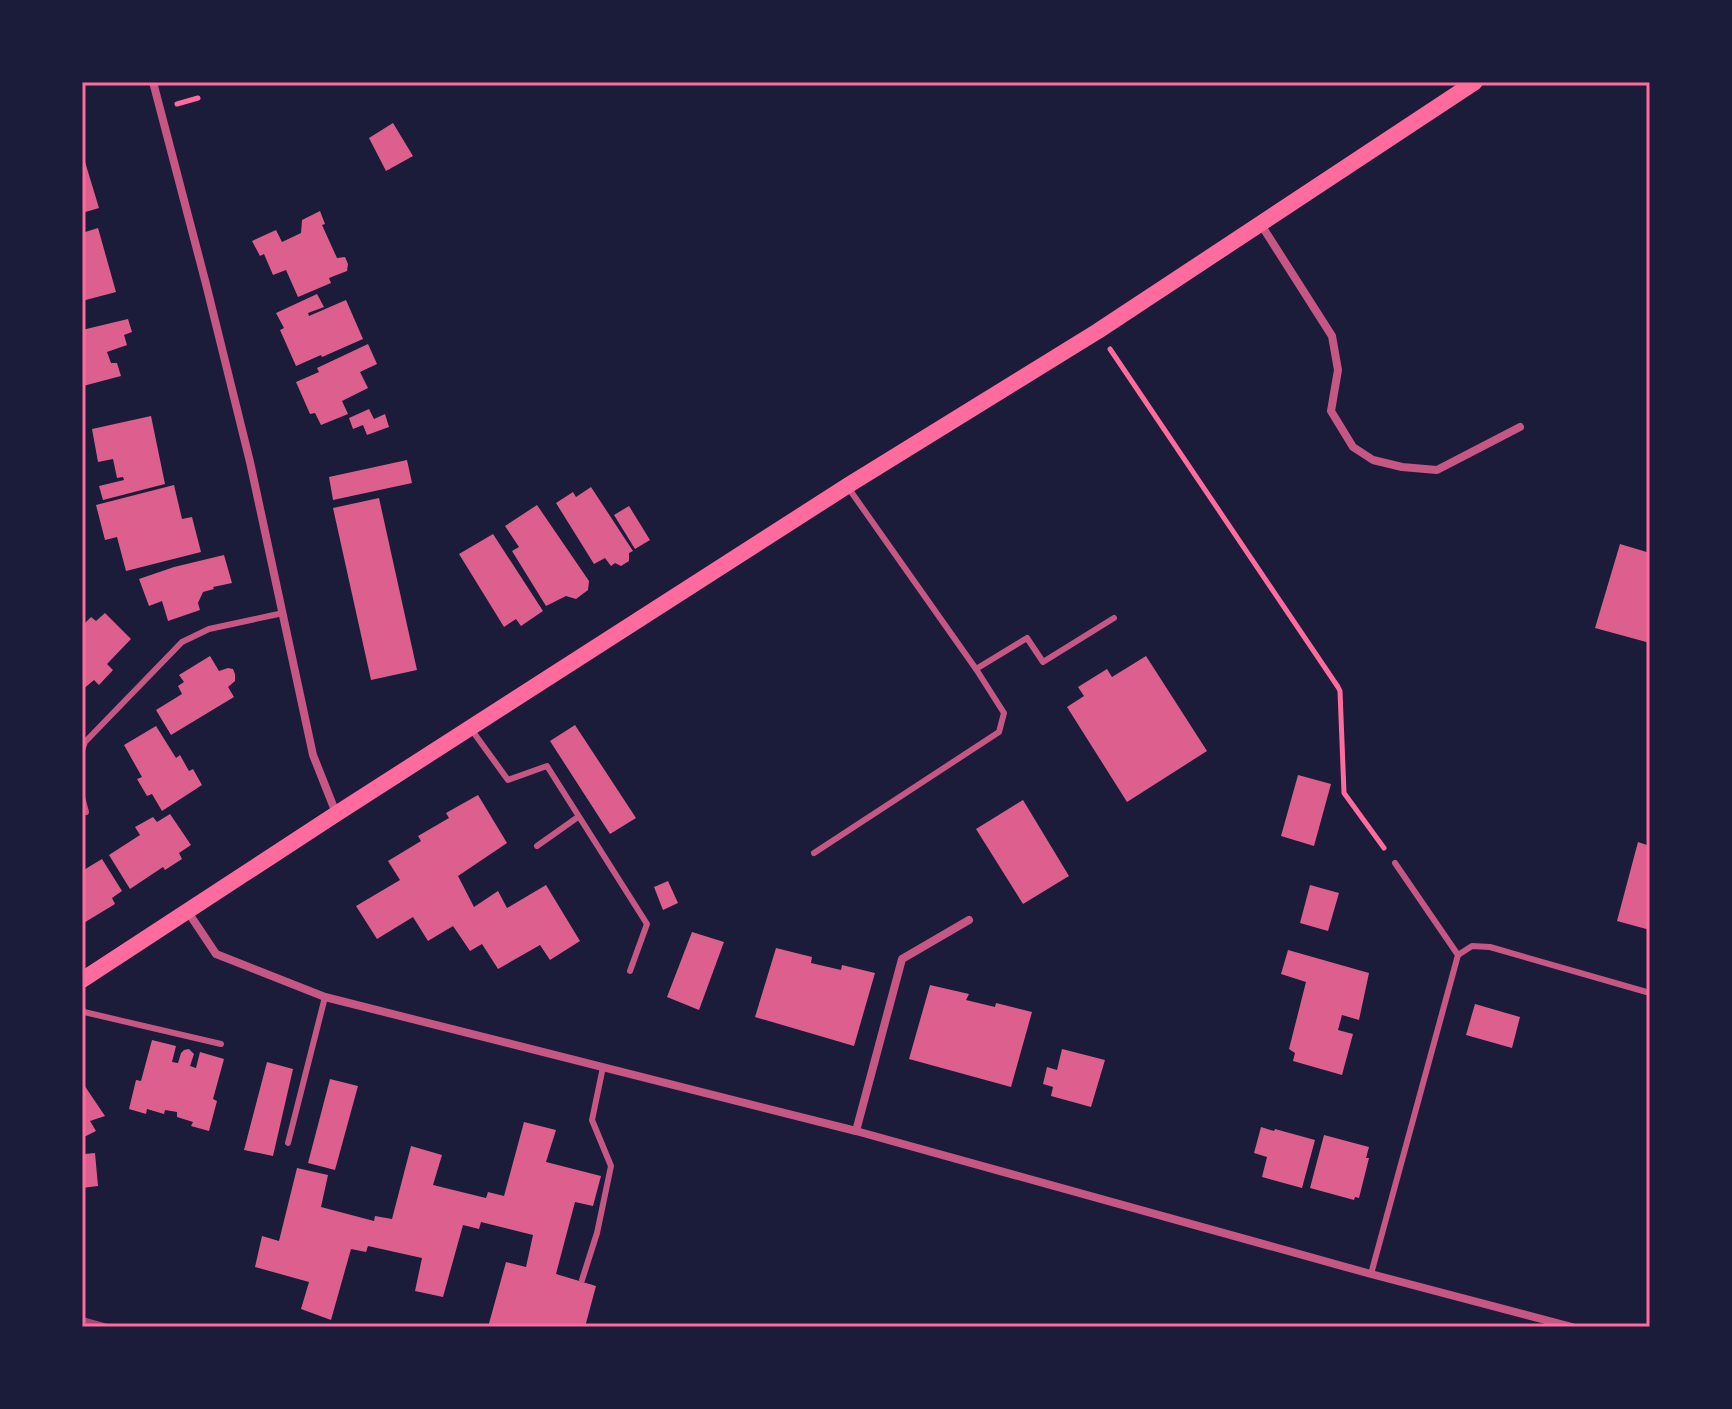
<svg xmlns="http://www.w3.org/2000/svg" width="1732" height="1409" viewBox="0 0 1732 1409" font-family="'Titillium Web',sans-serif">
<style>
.building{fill:#dd5f8e}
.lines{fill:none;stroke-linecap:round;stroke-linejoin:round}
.path{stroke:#ff6b9d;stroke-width:5}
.service{stroke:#c65784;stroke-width:6}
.minor{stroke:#c65784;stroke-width:8}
.secondary{stroke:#ff6b9d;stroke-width:16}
.rail{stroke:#a44b75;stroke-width:6}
.neatline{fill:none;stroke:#ff6b9d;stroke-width:3}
</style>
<rect width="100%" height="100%" fill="#1b1b3a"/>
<!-- building -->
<g class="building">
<polygon points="393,123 413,156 386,171 369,138"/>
<polygon points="82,152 99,208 82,213"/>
<polygon points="320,211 325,224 322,225 337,258 345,257 348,264 347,271 329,278 331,283 298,297 286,270 273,275 264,254 260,256 252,241 276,230 282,242 301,233 302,220"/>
<polygon points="98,228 116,292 82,301 82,233"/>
<polygon points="317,294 324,307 308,313 309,316 346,300 363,339 322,357 321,355 296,366 280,330 284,328 276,313"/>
<polygon points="128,319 132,332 124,335 127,345 107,352 111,363 117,363 121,376 83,386 82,330"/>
<polygon points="368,344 377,364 360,372 368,388 342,401 348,414 321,425 315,413 310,414 296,382 319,372 317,368"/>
<polygon points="369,409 374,419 385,414 389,427 367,435 363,425 353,429 349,418"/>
<polygon points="151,416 165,484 103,500 99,486 124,480 123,477 117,478 113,459 98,462 92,429"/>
<polygon points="407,460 412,483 333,500 329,477"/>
<polygon points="174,485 182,519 192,517 201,552 126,571 117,537 105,540 96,505"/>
<polygon points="591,487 633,551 629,553 629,561 621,566 615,563 611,566 605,558 594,564 556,503 573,492 576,497"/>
<polygon points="379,498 417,670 371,680 333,508"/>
<polygon points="537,505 589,581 588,590 576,599 566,596 546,606 512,551 519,547 505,526"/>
<polygon points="629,506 650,540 635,549 614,515"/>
<polygon points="493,534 543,611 521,626 516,619 504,627 459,554"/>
<polygon points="1620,544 1650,553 1650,643 1595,628"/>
<polygon points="224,555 232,583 213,587 214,589 203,592 198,603 200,610 168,621 162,601 149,606 139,579 174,567"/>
<polygon points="105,613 131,639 107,664 113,670 99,685 94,680 82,690 82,626 91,617 96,621"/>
<polygon points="210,656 219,671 228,668 233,669 235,674 235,681 228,687 234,697 171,735 156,710 182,694 178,686 184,682 179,675"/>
<polygon points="1146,656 1207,751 1127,802 1067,707 1084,696 1078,687 1107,669 1112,677"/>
<polygon points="575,725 636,818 610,834 550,741"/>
<polygon points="156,726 176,758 180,755 189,771 193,769 202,785 162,811 152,794 147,796 137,779 142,777 124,745"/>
<polygon points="1298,775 1331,784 1314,846 1281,836"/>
<polygon points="478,795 507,843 458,876 474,907 498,891 507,908 546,885 580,941 550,960 540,945 498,969 482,944 470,951 453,926 428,941 413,917 377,939 356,906 400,880 388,861 421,841 418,836 449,818 446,813"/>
<polygon points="1023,800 1069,876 1023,904 976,829"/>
<polygon points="170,814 191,845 179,853 182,859 165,870 163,867 130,889 109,855 140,835 135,827 153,817 157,822"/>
<polygon points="1638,842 1650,846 1650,930 1617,921"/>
<polygon points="102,859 122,891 112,898 115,904 82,924 82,871"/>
<polygon points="668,881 678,903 663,910 654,887"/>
<polygon points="1310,885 1339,893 1328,931 1300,923"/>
<polygon points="692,932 724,942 699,1010 667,997"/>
<polygon points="776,948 812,957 811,963 841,970 842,965 875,973 854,1046 755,1017"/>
<polygon points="1288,950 1369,973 1359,1020 1342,1015 1338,1030 1353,1034 1342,1075 1293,1061 1295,1053 1289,1049 1306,982 1281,974"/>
<polygon points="930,985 969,994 966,1000 995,1007 996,1003 1032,1012 1011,1087 909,1059"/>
<polygon points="1475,1004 1520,1017 1512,1048 1466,1035"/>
<polygon points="152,1040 176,1046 172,1062 178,1063 181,1053 184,1050 189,1049 194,1054 190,1066 196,1068 200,1052 224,1059 213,1099 217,1101 209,1131 191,1126 193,1122 177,1117 177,1112 165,1110 164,1114 147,1109 146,1114 129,1109 136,1080 141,1081"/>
<polygon points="1062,1049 1105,1060 1091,1107 1051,1096 1053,1087 1043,1084 1047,1067 1057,1070"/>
<polygon points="267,1062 293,1069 273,1156 244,1150"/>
<polygon points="330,1079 358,1086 335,1170 308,1163"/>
<polygon points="82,1082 105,1116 90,1121 96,1131 82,1138"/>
<polygon points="524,1122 556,1130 546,1162 601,1176 593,1206 575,1202 556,1274 596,1286 585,1327 488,1327 506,1262 526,1267 533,1235 481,1222 479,1229 463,1225 443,1297 415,1291 422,1258 368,1246 366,1252 351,1249 331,1320 301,1309 309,1282 255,1267 262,1236 279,1241 297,1168 328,1175 321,1207 374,1221 375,1216 392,1219 411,1146 442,1155 433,1185 486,1198 488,1192 504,1196"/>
<polygon points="1261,1127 1274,1131 1275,1129 1315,1140 1302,1188 1262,1177 1267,1157 1254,1153"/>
<polygon points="1324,1135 1369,1147 1366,1158 1369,1158 1359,1198 1355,1197 1354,1200 1310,1188"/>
<polygon points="82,1145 84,1145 85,1154 95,1153 98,1186 82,1188"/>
</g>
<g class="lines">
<!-- path -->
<g class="path">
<polyline points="177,104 198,98"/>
<polyline points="1110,349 1338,687 1340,691 1344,793 1384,848"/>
</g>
<!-- service -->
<g class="service">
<polyline points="847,486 976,669 1027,638 1043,662 1114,618"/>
<polyline points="471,729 508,780 547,766 647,924 630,971"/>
<polyline points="82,750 85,742 182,642 209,629 283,613"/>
<polyline points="82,797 86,812"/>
<polyline points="537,846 578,817"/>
<polyline points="814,853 999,732 1004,713 976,669"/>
<polyline points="1458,955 1472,946 1490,947 1650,993"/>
<polyline points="82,1009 84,1012 221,1044"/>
<polyline points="288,1143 325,997"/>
<polyline points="1371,1274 1458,955 1395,863"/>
<polyline points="582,1280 597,1233 611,1166 592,1120 603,1067"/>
</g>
<!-- minor -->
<g class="minor">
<polyline points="153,82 206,284 250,462 313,755 336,813"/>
<polyline points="1260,223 1332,336 1338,370 1331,411 1353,447 1373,460 1402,467 1437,470 1520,427"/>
<polyline points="188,912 216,954 325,997 856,1131 1371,1274 1572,1327"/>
<polyline points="856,1131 902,959 969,920"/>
</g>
<!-- secondary -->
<polyline class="secondary" points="82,980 336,814 847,486 1098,331 1475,82"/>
<!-- rail -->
<polyline class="rail" points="82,1320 107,1327"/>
</g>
<!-- border -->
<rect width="1732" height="1409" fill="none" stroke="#1b1b3a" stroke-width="168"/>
<rect x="84" y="84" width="1564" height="1241" class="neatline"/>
</svg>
